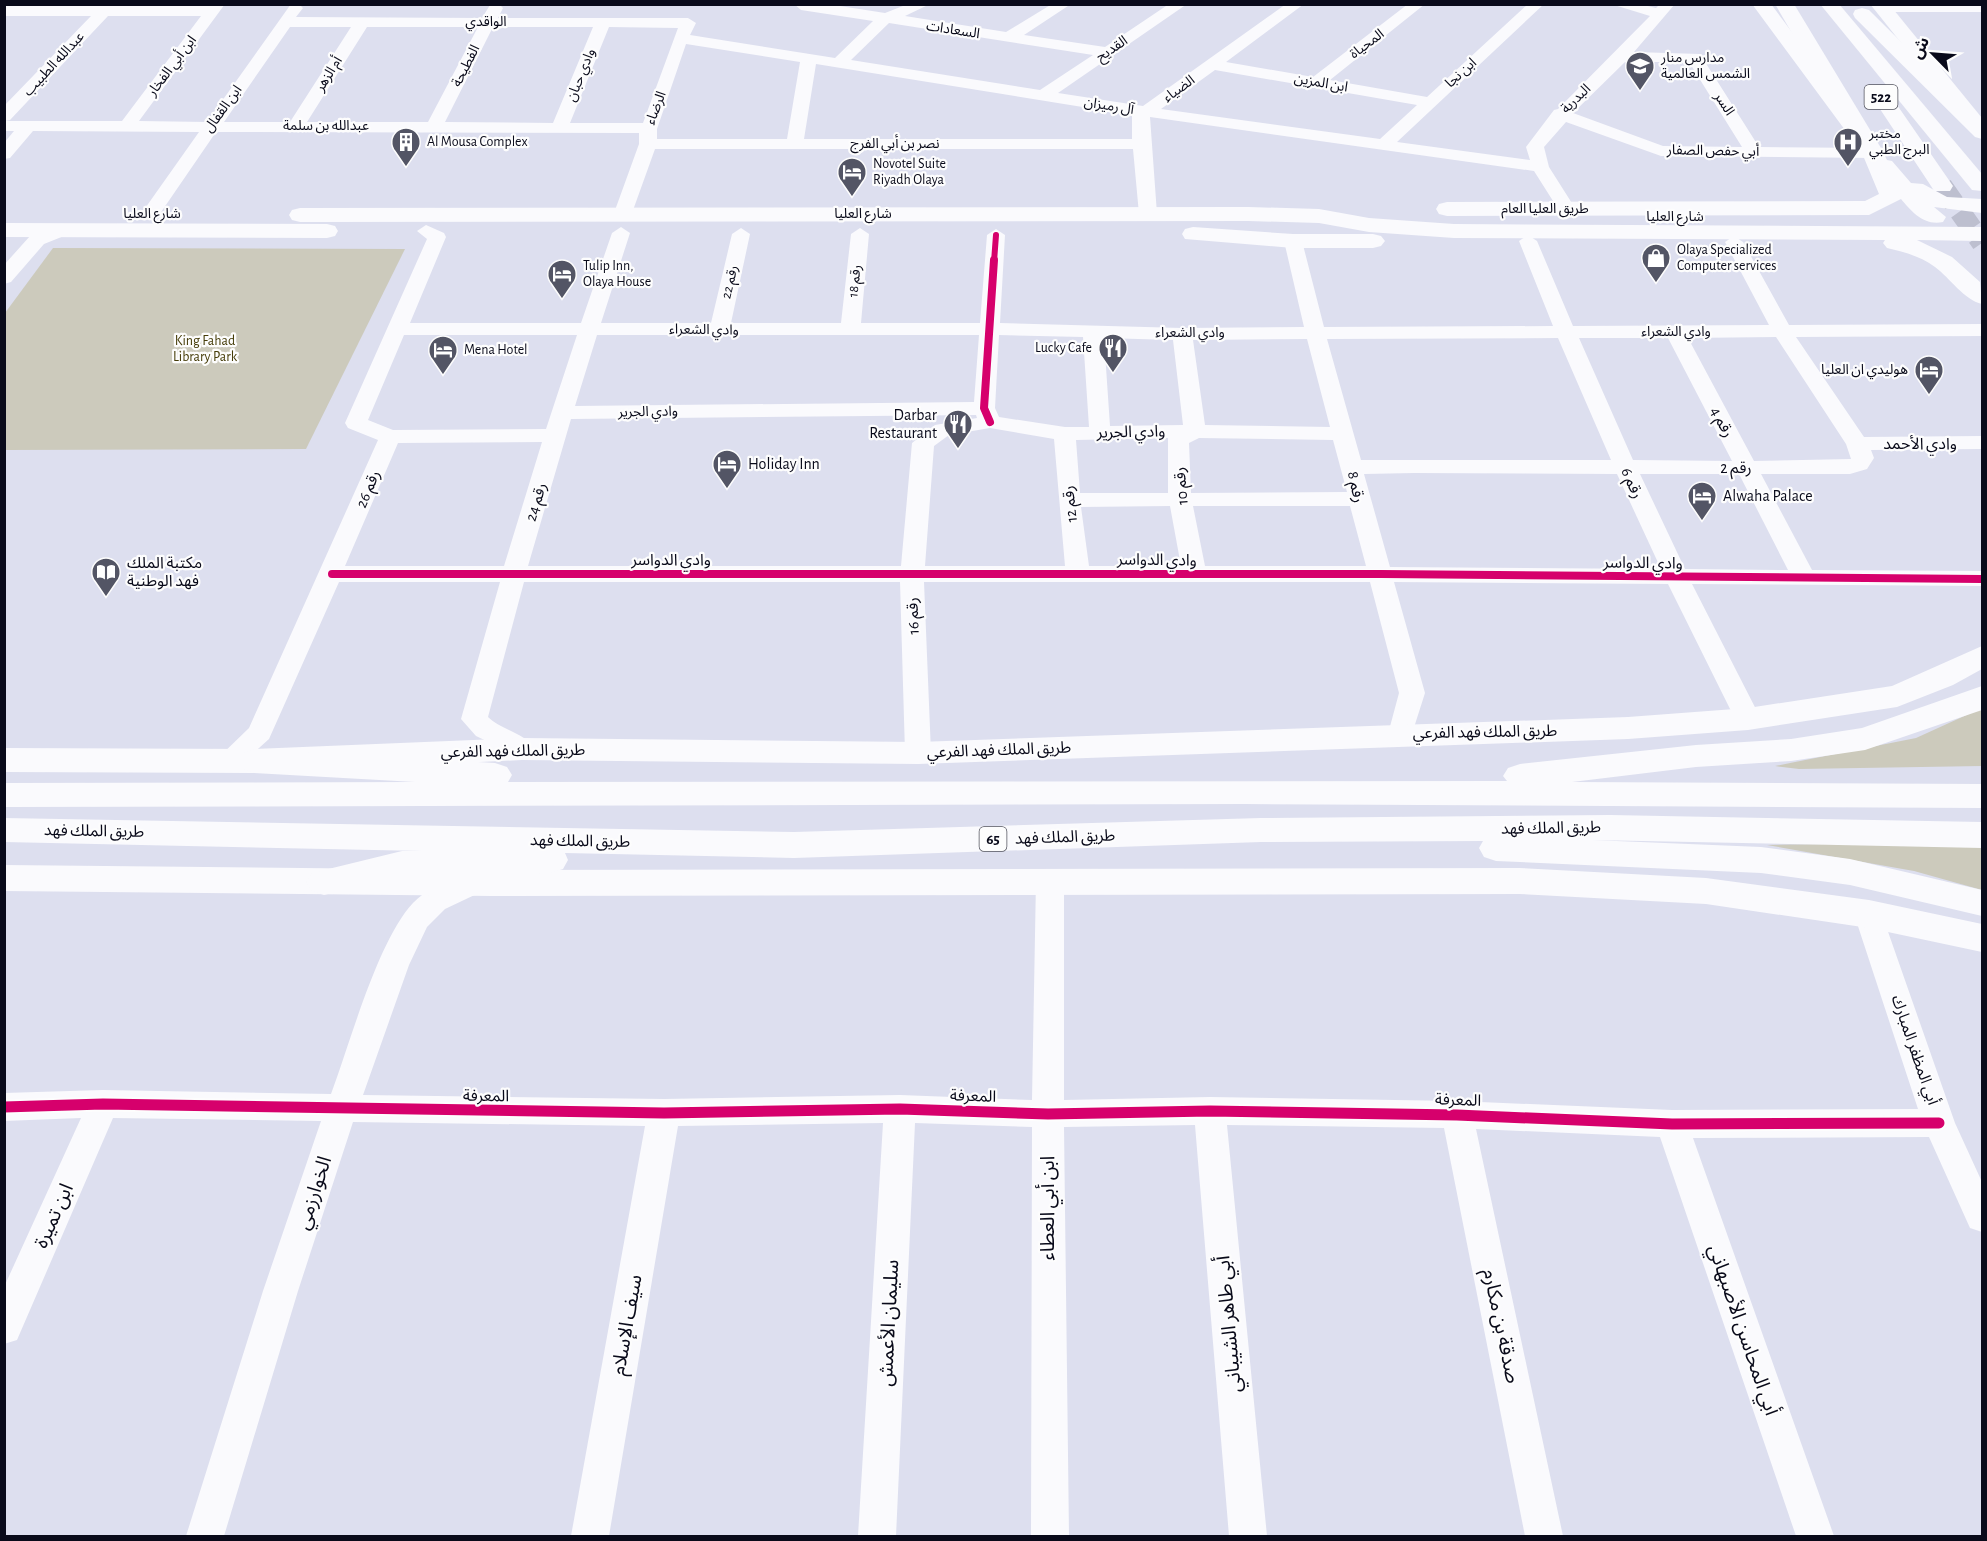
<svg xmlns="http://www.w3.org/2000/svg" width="1987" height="1541" viewBox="0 0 1987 1541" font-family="'Alegreya Sans','Noto Sans Arabic',sans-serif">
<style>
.green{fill:#cccabc}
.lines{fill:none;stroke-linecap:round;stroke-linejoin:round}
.motorway-tunnel{stroke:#bdbfcf;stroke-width:21;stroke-dasharray:21 10;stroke-linecap:butt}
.minor{fill:#fafafd;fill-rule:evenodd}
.primary{fill:#fafafd;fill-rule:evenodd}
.motorway{fill:#fafafd;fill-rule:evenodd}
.cycleway-far2-casing{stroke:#fdfdfd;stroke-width:8}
.cycleway-far1-casing{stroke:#fdfdfd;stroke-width:10}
.cycleway-casing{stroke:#fdfdfd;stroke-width:15}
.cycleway-far2{stroke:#d6006c;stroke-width:6}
.cycleway-far1{stroke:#d6006c;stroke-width:8}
.cycleway{stroke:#d6006c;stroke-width:11}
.labels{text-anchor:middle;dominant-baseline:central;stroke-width:4.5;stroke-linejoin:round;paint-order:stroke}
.far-street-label{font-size:14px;fill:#090a1a;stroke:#fdfdfd}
.far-poi-label{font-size:14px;fill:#090a1a;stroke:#fdfdfd;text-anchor:start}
.far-park-label{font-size:14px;fill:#443b07;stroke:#fdfdfd}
.shield{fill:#fdfdfd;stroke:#52535e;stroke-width:1.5}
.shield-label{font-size:15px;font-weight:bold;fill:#090a1a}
.poi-label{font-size:16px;fill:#090a1a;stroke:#fdfdfd;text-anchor:start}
.street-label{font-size:16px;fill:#090a1a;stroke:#fdfdfd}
.near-street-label{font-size:20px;fill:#090a1a;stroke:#fdfdfd}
</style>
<rect width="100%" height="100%" fill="#dddfef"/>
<!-- green -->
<g class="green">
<polygon points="53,248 405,249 306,449 5,450 5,313"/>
<polygon points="1982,708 1982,766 1799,769 1775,766 1916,738"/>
<polygon points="1894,843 1982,844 1982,890 1914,871 1767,845"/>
</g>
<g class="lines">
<!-- motorway-tunnel -->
<polyline class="motorway-tunnel" points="1942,186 1982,243"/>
<!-- minor -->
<g class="minor">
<path d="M210,4H225L139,121L207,122L291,4L300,5L303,8L296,17L482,18L490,5L499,4L503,8L498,18H688L696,23L690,35L835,58L873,21L801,10L794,4H827L885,13L908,4H930L905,16L1006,32L1052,4H1071L1024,35L1105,47L1169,4H1187L1058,93L1143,106L1286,4H1304L1226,62L1313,77L1408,4H1425L1330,80L1427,97L1528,4H1544L1397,142L1530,160L1526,147L1554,110L1558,109L1650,16L1611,4H1640L1656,8L1660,4H1675L1634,52L1700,54L1759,147L1873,148L1882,153L1873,158L1661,156L1566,122L1544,147L1549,167L1575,208L1566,213L1560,212L1534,171L1150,117L1157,214L1148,220L1139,214L1133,149H655L632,213L623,219L614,213L639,144V133L216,132L157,218L150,220L141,214L199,132L33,131L10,158L4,159V143L14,131H4V106L91,16H4V6ZM108,16H201L122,121H5L10,120ZM889,23L1093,55L1040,90L851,60ZM290,27H351L290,122H224ZM367,27H478L428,122H307ZM493,27H593L553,123L445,122ZM609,27L678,28L643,123H570ZM686,44L800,62L787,139H657V129ZM1625,62H1689L1742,147L1663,146L1573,113ZM816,64L1132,115V139H804ZM1215,70L1417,105L1380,139L1161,109Z"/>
<polygon points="1875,4 1982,4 1982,12 1881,12 1876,10"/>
<polygon points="62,224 71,230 69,234 44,244 11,282 4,284 4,265 30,236"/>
<path d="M426,225L444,233L446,237L410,323H581L612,233L621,227L630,233L601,323H711L732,234L741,228L750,234L731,323H841L851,234L860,228L869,234L861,323H980L987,235L996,229L1005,235L1000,323L1182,328L1304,327L1284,241L1293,235L1302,241L1324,327L1553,326L1519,241L1528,235L1537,241L1573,326L1769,325L1725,242L1734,236L1743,242L1789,325L1982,324V336L1796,337L1864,437L1982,436V449L1871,450L1874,458L1867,469L1850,474H1761L1812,570L1982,571V586L1692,584L1761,719L1757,725L1748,728L1739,725L1735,719L1668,584L1394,582L1425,693L1410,740L1401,743L1392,740L1388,734L1399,693L1370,582H924L931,753L927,760L918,762L909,760L905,753L900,582H524L488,717C501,730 526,733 535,749L531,756L522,758L476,736L461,719L500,582H339L269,739L237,768L228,770L219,768L215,761L249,728L378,440L348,428L345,423L427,239L417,231ZM404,335H577L546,429L393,430L368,420ZM597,335H979L974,402L575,406ZM999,335L1083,337L1089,427H1065L999,417L995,408ZM1776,337L1846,444L1851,459L1754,461L1688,338ZM1104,338L1173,340L1183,425L1110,426ZM1558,338L1611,460H1361L1327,339ZM1579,338H1668L1732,461L1633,460ZM1307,339L1330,427L1205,425L1193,340ZM976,415L977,418L935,425L912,443L901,566H528L571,419ZM990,428L1054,439L1065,566H925L934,446L949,435ZM1168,438V493H1080L1076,440ZM1199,438L1333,440L1347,492L1191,493L1189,443ZM542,442L504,566H345L398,443ZM1414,473L1617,474L1661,569L1390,567L1364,474ZM1640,474H1739L1788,570L1685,569ZM1170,506L1181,566H1089L1081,507ZM1193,506H1350L1366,566H1205Z"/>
<path d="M1050,869L1060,872L1064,880V1100L1210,1097L1457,1101L1672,1110L1918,1109L1854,914L1859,906L1869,903L1879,906L1955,1123L1982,1182V1232L1970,1228L1929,1137L1693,1138L1834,1536H1796L1660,1137L1476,1129L1563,1536H1525L1444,1128L1227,1125L1267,1536H1229L1195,1125L1064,1127L1069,1536H1031L1032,1127L915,1123L896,1536H858L883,1123L678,1126L609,1536H571L645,1126L353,1122L298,1291L224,1536H186L263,1291L321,1121L113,1118L17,1340L4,1344V1287L81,1118L4,1121V1093L103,1090L331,1094C350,1043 378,940 413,903C424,892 438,884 452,879C464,875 471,872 483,875L487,883L483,891L445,909L427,927L409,965L363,1095L664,1099L900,1095L1032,1100L1036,880L1040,872Z"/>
</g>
<!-- primary -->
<g class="primary">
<polygon points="1752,4 1771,4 1859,122 1862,126 1859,130 1845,130"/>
<polygon points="1870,4 1889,4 1982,118 1982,137 1975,135"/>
<path d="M1873,147L1881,148L1887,160L1892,161L1911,183L1923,184L1947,197L1982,199V213L1934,207L1946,217L1943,222C1924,226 1912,212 1901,199L1869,215L1447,216L1439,214L1436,209L1439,204L1447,202L1865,201L1879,194L1862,153L1865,148Z"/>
<path d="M1248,207L1319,209L1369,218L1454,224L1982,227V241L1917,240L1952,257L1980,282L1982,304C1964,300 1950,278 1935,267C1920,256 1904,252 1887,248L1883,243L1885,240L1454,238L1369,232L1319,223L1248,221L300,222L292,220L289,215L292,210L300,208Z"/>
<polygon points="4,223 327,224 335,226 338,231 335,236 327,238 4,237"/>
<polygon points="1193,227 1293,234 1373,234 1381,236 1385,241 1381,246 1373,248 1293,248 1185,239 1182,234 1185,229"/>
<polygon points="1982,646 1982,669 1953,685 1897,707 1748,730 1628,739 918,764 522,760 254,773 4,772 4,748 254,749 522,738 918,742 1628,717 1748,708 1892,686"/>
<polygon points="4,865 492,870 1519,868 1706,878 1869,900 1982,924 1982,952 1869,928 1706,904 1519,894 492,896 4,891"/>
</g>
<!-- motorway -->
<g class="motorway">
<polygon points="1775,4 1794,4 1884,153 1881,158 1865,158 1862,153"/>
<polygon points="1820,4 1839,4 1982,174 1982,191 1972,190"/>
<polygon points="1862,8 1869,10 1982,122 1982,139 1975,137 1855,18 1853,14 1855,10"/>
<polygon points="1888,100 1895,102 1953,186 1950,191 1934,191 1931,186 1878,106 1881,102"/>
<polygon points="1982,686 1982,710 1865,750 1791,761 1696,767 1572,782 1982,784 1982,808 1245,804 4,807 4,783 415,782 254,773 242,769 238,761 242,753 254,749 495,763 507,767 512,775 508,782 1507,781 1503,776 1508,768 1520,764 1696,745 1791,739 1862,728"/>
<polygon points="1610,815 1982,822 1982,848 1592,840 1761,847 1850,859 1982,890 1982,916 1850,885 1761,873 1496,861 1484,857 1479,848 1483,841 1261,842 794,858 565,853 568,860 563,869 551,873 402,877 324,895 312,891 306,882 312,873 402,851 422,851 4,842 4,818 794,832 1261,818"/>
</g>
<!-- cycleway-far2 casing -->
<g class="cycleway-far2-casing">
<polyline id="cycleway-far2" points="994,262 996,235"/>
</g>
<!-- cycleway-far1 casing -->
<g class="cycleway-far1-casing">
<g id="cycleway-far1">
<polyline points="990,422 984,408 994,260"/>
<polyline points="332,574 1381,574 1982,579"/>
</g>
</g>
<!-- cycleway casing -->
<g class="cycleway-casing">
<polyline id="cycleway" points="4,1107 103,1104 664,1113 900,1109 1048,1114 1210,1111 1457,1115 1672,1124 1939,1123"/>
</g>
<!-- cycleway-far2 -->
<use href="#cycleway-far2" class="cycleway-far2"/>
<!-- cycleway-far1 -->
<use href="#cycleway-far1" class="cycleway-far1"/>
<!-- cycleway -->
<use href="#cycleway" class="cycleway"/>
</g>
<!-- icons -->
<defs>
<g id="school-pin" transform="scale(1.5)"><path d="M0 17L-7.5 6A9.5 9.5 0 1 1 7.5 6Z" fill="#535565" stroke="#fdfdfd"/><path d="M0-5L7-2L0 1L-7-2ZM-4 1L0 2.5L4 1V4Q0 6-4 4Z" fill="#fff"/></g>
<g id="building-pin" transform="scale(1.5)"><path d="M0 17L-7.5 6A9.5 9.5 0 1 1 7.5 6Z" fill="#535565" stroke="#fdfdfd"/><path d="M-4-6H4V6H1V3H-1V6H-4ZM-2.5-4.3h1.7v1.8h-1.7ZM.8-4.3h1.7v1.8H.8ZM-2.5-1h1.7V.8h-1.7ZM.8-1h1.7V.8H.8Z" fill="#fff"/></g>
<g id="hospital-pin" transform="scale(1.5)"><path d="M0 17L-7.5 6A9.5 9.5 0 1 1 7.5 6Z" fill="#535565" stroke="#fdfdfd"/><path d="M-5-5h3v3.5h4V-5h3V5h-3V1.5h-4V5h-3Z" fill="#fff"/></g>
<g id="hotel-pin" transform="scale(1.5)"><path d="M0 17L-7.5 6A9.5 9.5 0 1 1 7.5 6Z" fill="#535565" stroke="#fdfdfd"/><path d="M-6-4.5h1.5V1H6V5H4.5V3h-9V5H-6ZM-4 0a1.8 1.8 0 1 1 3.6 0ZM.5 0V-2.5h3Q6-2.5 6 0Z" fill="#fff"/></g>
<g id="shop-pin" transform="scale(1.5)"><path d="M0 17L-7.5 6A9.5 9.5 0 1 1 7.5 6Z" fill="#535565" stroke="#fdfdfd"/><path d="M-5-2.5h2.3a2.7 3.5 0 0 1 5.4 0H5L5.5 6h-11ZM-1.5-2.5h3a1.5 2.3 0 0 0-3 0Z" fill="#fff"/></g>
<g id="restaurant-pin" transform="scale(1.5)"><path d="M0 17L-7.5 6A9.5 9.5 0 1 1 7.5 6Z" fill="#535565" stroke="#fdfdfd"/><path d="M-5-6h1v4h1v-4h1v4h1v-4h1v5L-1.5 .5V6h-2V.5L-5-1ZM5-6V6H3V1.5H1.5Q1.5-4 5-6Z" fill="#fff"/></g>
<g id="library-pin" transform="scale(1.5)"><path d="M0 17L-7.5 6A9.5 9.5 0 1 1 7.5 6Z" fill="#535565" stroke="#fdfdfd"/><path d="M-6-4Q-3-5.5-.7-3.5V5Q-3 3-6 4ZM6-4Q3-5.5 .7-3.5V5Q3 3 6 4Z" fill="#fff"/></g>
</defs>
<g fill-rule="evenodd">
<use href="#school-pin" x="1640" y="66"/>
<use href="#building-pin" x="406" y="142"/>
<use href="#hospital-pin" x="1848" y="142"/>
<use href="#hotel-pin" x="852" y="172"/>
<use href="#shop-pin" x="1656" y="258"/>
<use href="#hotel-pin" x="562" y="274"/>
<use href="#restaurant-pin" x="1113" y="348"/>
<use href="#hotel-pin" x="443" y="350"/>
<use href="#hotel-pin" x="1929" y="370"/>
<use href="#restaurant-pin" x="958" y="424"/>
<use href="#hotel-pin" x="727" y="464"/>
<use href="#hotel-pin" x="1702" y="496"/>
<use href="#library-pin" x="106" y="572"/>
</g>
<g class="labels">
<!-- far-street labels -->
<g class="far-street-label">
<text x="486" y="22">الواقدي</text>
<text transform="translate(953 30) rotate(9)">السعادات</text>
<text transform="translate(1367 44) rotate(-37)">المحياة</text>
<text transform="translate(1112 49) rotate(-34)">القديح</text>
<text transform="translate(54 64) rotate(-47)">عبدالله الطبيب</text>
<text transform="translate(172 66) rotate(-53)">ابن أبي الفخار</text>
<text transform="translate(466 66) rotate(-63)">الفطيحة</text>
<text transform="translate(1461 73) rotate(-42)">ابن نجا</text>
<text transform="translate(329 74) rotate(-58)">أم الزهر</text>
<text transform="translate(581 75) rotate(-68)">وادي حبان</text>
<text transform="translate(1321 83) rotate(10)">ابن المزين</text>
<text transform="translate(1179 89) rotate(-36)">الضياء</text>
<text transform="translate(1576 99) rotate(-44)">البدرية</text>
<text transform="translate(1724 104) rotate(57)">السر</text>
<text transform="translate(1109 106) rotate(9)">آل رميزان</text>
<text transform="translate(656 108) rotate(-69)">الرضاء</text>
<text transform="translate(223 109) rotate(-54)">ابن القفال</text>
<text x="326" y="126">عبدالله بن سلمة</text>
<text x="895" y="144">نصر بن أبي الفرج</text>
<text transform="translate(1713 151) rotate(1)">أبي حفص الصفار</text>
<text x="1545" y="209">طريق العليا العام</text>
<text x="152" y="214">شارع العليا</text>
<text x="863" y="214">شارع العليا</text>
<text x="1675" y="217">شارع العليا</text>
<text transform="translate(855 281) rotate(-84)">رقم 18</text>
<text transform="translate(730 282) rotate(-77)">رقم 22</text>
<text transform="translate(704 330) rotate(1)">وادي الشعراء</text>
<text x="1676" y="332">وادي الشعراء</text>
<text x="1190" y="333">وادي الشعراء</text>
<text transform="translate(648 412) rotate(-1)">وادي الجرير</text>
</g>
<!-- far-poi labels -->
<g class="far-poi-label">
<text x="1661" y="58">مدارس منار<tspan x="1661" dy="16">الشمس العالمية</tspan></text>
<text x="1869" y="134">مختبر<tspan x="1869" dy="16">البرج الطبي</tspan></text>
<text x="427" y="142">Al Mousa Complex</text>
<text x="873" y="164">Novotel Suite<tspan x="873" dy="16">Riyadh Olaya</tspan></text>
<text x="1677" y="250">Olaya Specialized<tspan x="1677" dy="16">Computer services</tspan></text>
<text x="583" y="266">Tulip Inn,<tspan x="583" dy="16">Olaya House</tspan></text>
<text x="1092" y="348" text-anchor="end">Lucky Cafe</text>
<text x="464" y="350">Mena Hotel</text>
<text x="1908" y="370" text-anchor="end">هوليدي ان العليا</text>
</g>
<!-- far-park labels -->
<g class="far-park-label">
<text x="205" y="341">King Fahad<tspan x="205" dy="16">Library Park</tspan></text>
</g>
<!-- shield labels -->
<g class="shield">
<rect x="1864.5" y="85" width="33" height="24" rx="4.5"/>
<rect x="979.5" y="827" width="27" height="24" rx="4.5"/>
</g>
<g class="shield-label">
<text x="1881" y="97">522</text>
<text x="993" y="839">65</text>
</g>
<!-- poi labels -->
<g class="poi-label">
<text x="937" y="415" text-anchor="end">Darbar<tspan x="937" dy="18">Restaurant</tspan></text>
<text x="748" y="464">Holiday Inn</text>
<text x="1723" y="496">Alwaha Palace</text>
<text x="127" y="563">مكتبة الملك<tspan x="127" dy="18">فهد الوطنية</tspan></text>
</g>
<!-- street labels -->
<g class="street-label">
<text transform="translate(1722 422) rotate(62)">رقم 4</text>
<text transform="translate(1131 432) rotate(-1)">وادي الجرير</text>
<text x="1920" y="444">وادي الأحمد</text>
<text x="1736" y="468">رقم 2</text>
<text transform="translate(1632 483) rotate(66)">رقم 6</text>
<text transform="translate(1181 486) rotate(-95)">رقم 10</text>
<text transform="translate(1356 487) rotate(78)">رقم 8</text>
<text transform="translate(368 489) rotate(-67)">رقم 26</text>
<text transform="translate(536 502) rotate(-73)">رقم 24</text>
<text transform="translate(1070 504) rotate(-96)">رقم 12</text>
<text x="671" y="560">وادي الدواسر</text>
<text transform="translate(1157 560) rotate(1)">وادي الدواسر</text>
<text transform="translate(1643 563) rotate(1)">وادي الدواسر</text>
<text transform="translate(913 616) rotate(-92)">رقم 16</text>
<text transform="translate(1485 732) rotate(-1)">طريق الملك فهد الفرعي</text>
<text transform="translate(999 750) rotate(-2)">طريق الملك فهد الفرعي</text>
<text transform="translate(513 751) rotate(-1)">طريق الملك فهد الفرعي</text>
<text transform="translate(1551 828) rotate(-1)">طريق الملك فهد</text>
<text transform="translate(94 831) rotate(1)">طريق الملك فهد</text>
<text transform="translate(1065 837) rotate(-2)">طريق الملك فهد</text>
<text transform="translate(580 841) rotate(1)">طريق الملك فهد</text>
<text transform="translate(1915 1050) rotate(71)">أبي المظفر المبارك</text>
<text transform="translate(486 1096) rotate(1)">المعرفة</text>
<text transform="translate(973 1096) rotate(2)">المعرفة</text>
<text transform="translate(1458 1100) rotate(2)">المعرفة</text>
</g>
<!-- near-street labels -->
<g class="near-street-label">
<text transform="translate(314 1193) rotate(-72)">الخوارزمي</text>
<text transform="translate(1048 1208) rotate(-90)">ابن أبي العطاء</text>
<text transform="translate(54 1216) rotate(-66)">ابن تميرة</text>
<text transform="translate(889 1323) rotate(-87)">سليمان الأعمش</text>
<text transform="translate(1229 1324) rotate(-95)">أبي طاهر الشيباني</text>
<text transform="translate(627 1325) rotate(-80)">سيف الإسلام</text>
<text transform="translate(1501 1326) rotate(78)">صدقة بن مكارم</text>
<text transform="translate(1743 1330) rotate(71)">أبي المحاسن الأصبهاني</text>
</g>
</g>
<!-- border -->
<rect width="1987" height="1541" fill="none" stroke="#090a1a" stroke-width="12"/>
<!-- north arrow -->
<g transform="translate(1933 54) rotate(295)" stroke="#fdfdfd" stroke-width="4.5" paint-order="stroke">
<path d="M0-4.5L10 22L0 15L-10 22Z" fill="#090a1a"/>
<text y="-9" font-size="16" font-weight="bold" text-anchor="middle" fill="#090a1a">ش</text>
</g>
</svg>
